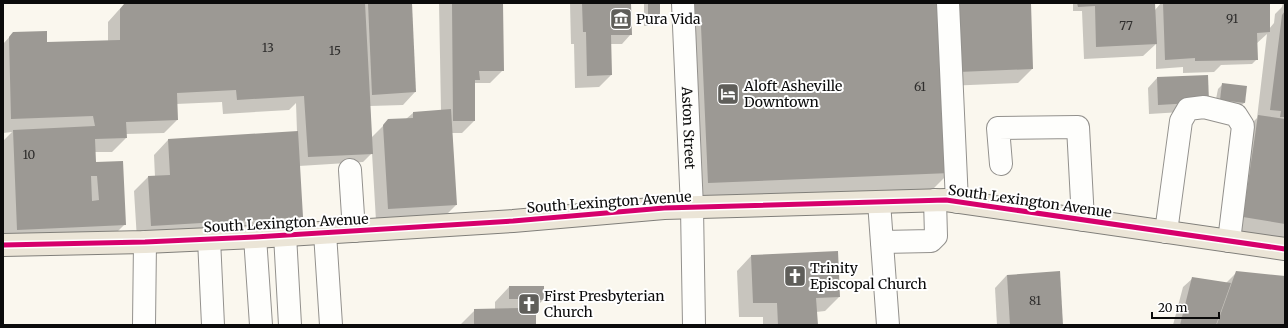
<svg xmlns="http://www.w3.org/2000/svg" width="1288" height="328" viewBox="0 0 1288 328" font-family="Merriweather,serif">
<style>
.shadow{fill:#0003}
.building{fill:#9c9994;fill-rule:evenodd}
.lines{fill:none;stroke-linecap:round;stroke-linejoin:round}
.minor-casing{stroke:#93918d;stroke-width:24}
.major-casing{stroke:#807f7a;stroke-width:24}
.minor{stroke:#fefefc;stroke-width:22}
.major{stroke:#ebe5d7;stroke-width:22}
.cycleway-casing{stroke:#fff;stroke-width:8}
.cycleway{stroke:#d6006c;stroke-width:5}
.labels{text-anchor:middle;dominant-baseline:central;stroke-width:4;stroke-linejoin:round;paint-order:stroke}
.number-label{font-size:12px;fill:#2f2e2d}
.poi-label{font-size:14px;fill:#0b0b0b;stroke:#fff;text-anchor:start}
.street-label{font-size:14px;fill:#0b0b0b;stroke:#fff}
</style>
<rect width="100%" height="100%" fill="#faf7ee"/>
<!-- shadow -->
<g class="shadow">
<polygon points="125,3 411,3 415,92 403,105 370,106 371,138 389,120 406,119 413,113 441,111 439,3 502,3 503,70 490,83 475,83 474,84 474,121 462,133 452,133 456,205 444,217 376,221 372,153 363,162 299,166 302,216 288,231 137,240 134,191 148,177 155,177 154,155 168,140 297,132 296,103 289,110 223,114 222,102 176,104 177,120 164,133 126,134 126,138 112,152 95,152 95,163 125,224 115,234 3,244 3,141 12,132 3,133 3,44 13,33 46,43 108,41 108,22"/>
<polygon points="570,3 630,3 631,34 622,44 610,44 611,75 599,87 575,88 574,44 571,44"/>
<polygon points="644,3 659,3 659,21 654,26 644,26"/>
<polygon points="1030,3 1032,69 1018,83 946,86 949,173 933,189 692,199 680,6"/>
<polygon points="1073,3 1154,3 1155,10 1161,3 1269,3 1269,29 1274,23 1275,14 1282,7 1283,3 1285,3 1285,240 1229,231 1244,131 1257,118 1267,34 1256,44 1257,59 1252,64 1221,65 1214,72 1183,73 1183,67 1156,69 1156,44 1143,56 1084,59 1082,11 1073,11"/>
<polygon points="1157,78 1198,111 1149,114 1148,88"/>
<polygon points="1223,84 1246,87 1244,103 1239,108 1215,104 1218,89"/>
<polygon points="751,256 839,297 825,311 816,312 817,325 763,325 763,317 739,317 737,271"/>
<polygon points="1237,272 1285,277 1285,325 1173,325 1183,287 1193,278 1226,283"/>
<polygon points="1007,275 1062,325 997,325 995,288"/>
<polygon points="509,287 543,300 535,308 535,325 460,325 475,310 495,309 495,302"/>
</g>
<!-- building -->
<g class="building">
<path d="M125,3H365L373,154L308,157L304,96L237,100L236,90L177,93L178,120L126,122L127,138L95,139L96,162L123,161L126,225L17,230L13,130L95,126L93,116L11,119L9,37L13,32L47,31V42L120,40V9ZM91,176H97L99,200L92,201Z"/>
<polygon points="368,3 412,3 416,92 372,95"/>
<polygon points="452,3 503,3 504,71 479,71 480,80 475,80 475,121 453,121"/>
<polygon points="582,3 631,3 632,35 611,35 612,75 587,76 586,32 583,32"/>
<polygon points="648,3 660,3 660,21 648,22"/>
<polygon points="694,3 944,3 950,173 708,183 701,26 695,26"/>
<polygon points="955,3 1031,3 1033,69 958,72"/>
<polygon points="1077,3 1155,3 1157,44 1096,47 1095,6 1078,7"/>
<polygon points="1163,3 1270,3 1270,32 1257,33 1258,60 1195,61 1195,58 1165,60"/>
<polygon points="1285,11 1285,117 1280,117 1281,111 1270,110 1282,15"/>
<polygon points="1208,75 1209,102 1158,105 1157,77"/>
<polygon points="1222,83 1247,86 1245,103 1220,100"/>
<polygon points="451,109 457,205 388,209 383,125 388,119 413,118 413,112"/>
<polygon points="1258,115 1285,119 1285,224 1243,217"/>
<polygon points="298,131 303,217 151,226 148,176 170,175 168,139"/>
<polygon points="838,251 840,297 816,298 818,325 778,325 777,303 753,303 751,255"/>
<polygon points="1060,271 1063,325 1010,325 1007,275"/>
<polygon points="1236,271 1285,276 1285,325 1222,325 1217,324"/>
<polygon points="1192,277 1231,283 1216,325 1180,325"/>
<polygon points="509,286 544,286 544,300 536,300 536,325 474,325 474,309 522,308 522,299 509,299"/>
</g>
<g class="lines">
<!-- minor casing -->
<g class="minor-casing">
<g id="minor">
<path id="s1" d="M683,3L692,208L694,325"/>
<polyline points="948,3 957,202"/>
<polyline points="1001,164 998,128 1078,127 1083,220"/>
<polyline points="350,170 354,231"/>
<polyline points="879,202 888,325"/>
<polyline points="1166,232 1181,121 1188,109 1204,107 1236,115 1243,126 1229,241"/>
<polyline points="325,233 331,325"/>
<polyline points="285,235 290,325"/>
<polyline points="255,237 261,325"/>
<polyline points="209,239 213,325"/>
<polyline points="882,242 931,241 936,236 935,200"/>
<polyline points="144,325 145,242"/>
</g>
</g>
<!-- major casing -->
<g class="major-casing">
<polyline id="major" points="3,245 145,242 255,237 513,221 664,208 946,200 1285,249"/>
</g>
<!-- minor -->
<use href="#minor" class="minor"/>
<!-- major -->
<use href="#major" class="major"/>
<!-- cycleway casing -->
<g class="cycleway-casing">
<polyline id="cycleway" points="3,245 145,242 255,237 513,221 664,208 946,200 1285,249"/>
</g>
<!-- cycleway -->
<use href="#cycleway" class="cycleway"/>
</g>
<!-- icons -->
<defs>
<g id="museum-square" transform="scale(1.15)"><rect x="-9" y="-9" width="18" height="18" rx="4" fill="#5f5e5a" stroke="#fff"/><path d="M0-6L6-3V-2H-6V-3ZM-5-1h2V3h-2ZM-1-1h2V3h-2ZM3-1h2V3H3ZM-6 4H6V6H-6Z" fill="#fff"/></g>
<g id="hotel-square" transform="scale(1.15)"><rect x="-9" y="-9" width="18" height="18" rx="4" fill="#5f5e5a" stroke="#fff"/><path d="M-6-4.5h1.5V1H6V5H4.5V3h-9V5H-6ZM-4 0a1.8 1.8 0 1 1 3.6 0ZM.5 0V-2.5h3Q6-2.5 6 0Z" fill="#fff"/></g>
<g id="church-square" transform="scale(1.15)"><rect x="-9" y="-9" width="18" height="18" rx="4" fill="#5f5e5a" stroke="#fff"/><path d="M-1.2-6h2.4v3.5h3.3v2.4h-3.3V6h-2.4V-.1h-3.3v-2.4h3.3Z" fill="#fff"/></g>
</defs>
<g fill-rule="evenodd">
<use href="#museum-square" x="621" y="19"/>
<use href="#hotel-square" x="728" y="94"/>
<use href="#church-square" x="795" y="276"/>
<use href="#church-square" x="529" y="304"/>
</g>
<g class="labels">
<!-- number labels -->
<g class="number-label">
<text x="1232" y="18">91</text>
<text x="1126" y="25">77</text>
<text x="268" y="47">13</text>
<text x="335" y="50">15</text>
<text x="920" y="86">61</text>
<text x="29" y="154">10</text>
<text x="1035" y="300">81</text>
</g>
<!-- poi labels -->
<g class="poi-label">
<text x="636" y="19">Pura Vida</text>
<text x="744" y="86">Aloft Asheville<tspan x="744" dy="16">Downtown</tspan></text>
<text x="810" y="268">Trinity<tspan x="810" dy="16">Episcopal Church</tspan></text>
<text x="544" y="296">First Presbyterian<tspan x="544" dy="16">Church</tspan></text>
</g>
<!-- street labels -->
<g class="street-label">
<text stroke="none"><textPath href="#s1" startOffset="125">Aston Street</textPath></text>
<text transform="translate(1030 201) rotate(8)">South Lexington Avenue</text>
<text transform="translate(609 202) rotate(-4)">South Lexington Avenue</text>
<text transform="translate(286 223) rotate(-3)">South Lexington Avenue</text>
</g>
</g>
<!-- border -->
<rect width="1288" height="328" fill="none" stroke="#0b0b0b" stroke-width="8"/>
<!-- scale -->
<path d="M1152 312v6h67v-6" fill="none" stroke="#0b0b0b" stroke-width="2"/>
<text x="1158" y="312" font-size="12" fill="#0b0b0b" stroke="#ffffff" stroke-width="3" paint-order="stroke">20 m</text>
</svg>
